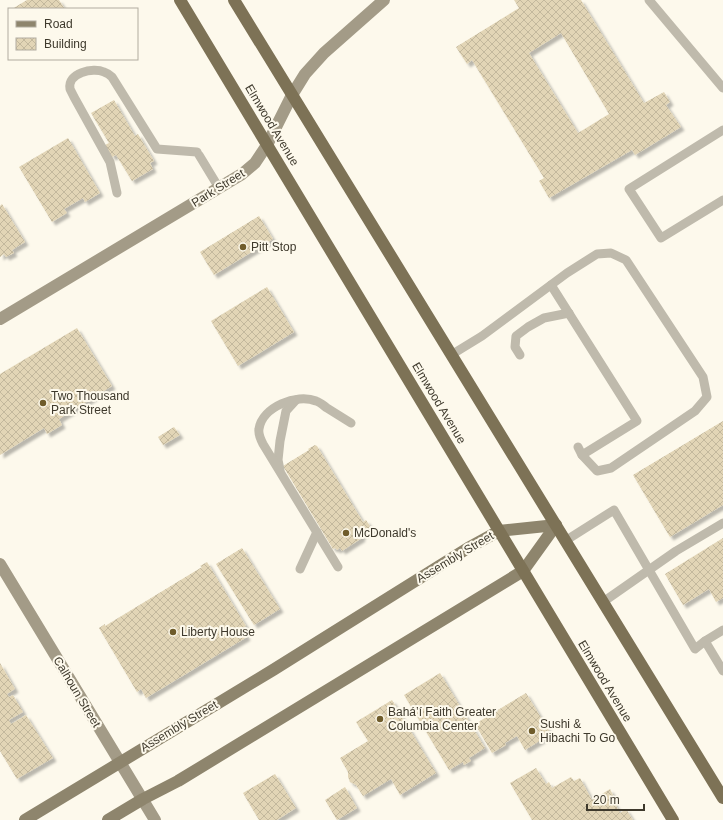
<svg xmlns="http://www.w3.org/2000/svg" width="723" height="820" viewBox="0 0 723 820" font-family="Arial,sans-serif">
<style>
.building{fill:url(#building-cross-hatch);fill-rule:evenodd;filter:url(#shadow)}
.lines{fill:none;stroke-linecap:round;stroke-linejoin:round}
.lane{stroke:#bfbaac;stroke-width:9}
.secondary{stroke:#a39b87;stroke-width:12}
.primary{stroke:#8e856d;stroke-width:12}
.highway{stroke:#7d7256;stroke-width:12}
.poi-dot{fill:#6f5c2b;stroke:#fdf9ec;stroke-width:1.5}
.labels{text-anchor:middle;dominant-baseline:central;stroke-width:4;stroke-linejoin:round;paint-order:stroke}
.street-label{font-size:12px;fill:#3e392c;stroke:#fdf9ec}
.poi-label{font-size:12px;fill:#3e392c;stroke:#fdf9ec;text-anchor:start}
</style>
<defs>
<pattern id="building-cross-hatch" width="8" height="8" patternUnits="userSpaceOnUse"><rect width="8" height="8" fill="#e2d5b6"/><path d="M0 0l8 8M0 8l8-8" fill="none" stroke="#c3b89d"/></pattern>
<filter id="shadow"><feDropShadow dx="3.5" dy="3.5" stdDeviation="1" flood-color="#0004"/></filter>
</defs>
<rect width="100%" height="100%" fill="#fdf9ec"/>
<!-- building -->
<g class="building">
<polygon points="27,0 59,0 65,9 12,9"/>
<path d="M514,0H581L644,103L664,92L670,102L666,105L681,127L635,155L632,150L549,198L539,181L544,178L472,60L467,64L456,47L519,8ZM561,33L609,114L578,133L529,53Z"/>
<polygon points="114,100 135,136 138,134 154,161 150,163 153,169 132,181 116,155 112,157 105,145 109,143 91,113"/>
<polygon points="68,138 100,193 85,202 83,198 64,209 67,213 52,222 19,167"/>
<polygon points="2,204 25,242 12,250 14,253 6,257 4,254 0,257 0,206"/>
<polygon points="259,216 273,239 214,275 200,252"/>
<polygon points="267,287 294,332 238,366 211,321"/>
<polygon points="77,328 112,386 59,419 62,425 47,434 44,428 0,455 0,374"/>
<polygon points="723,421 723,505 670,537 633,475"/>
<polygon points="174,427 180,435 163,445 158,437"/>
<polygon points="315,445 317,446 363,522 366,520 372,529 361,536 362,538 342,551 340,548 337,550 335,548 333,549 283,466 309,450 308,449"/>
<polygon points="723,538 723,598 716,602 709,589 683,605 665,574"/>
<polygon points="242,548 280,609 254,625 216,564"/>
<polygon points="207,562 246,626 242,628 247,637 146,698 141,689 137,692 99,628 105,624 105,626 202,567 200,566"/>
<polygon points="0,663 15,689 7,694 9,697 13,695 23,712 9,720 11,724 26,715 53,758 17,779 0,751"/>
<polygon points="440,673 485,748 469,758 471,761 464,765 463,762 449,770 404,695"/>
<polygon points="526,693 551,734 525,750 517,736 505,743 506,745 492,753 475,724"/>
<polygon points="392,700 436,773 400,795 391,779 363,796 356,785 350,782 348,777 348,772 340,758 368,741 356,722"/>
<polygon points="536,768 546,784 549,782 552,788 571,777 574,781 580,778 592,800 610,789 615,799 613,800 620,813 626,809 633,820 532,820 510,783"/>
<polygon points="275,774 296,808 277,820 259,820 243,793"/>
<polygon points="345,787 357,808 337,820 325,800"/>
</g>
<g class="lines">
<!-- lane -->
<g class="lane">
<polyline points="649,0 723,88"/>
<polyline points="723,130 629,189 661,238 723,200"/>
<polyline points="199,155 219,188"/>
<path d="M117,193L110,162L74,97C73,95 71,91 70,89C67,73 93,67 104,72C107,73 110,75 112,77L157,149L197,152"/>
<polyline points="551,285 637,421 582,455"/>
<polyline points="451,355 482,336 567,273 597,254 611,253 626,260 703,377 707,397 695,411 611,468 597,471 582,455 578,447"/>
<polyline points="520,355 515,347 516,336 528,327 544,318 569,313"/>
<polyline points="280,470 278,460 280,441 286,411 296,400"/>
<polyline points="565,541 614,510 695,649 705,641"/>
<path d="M338,567L263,444C261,440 258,434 259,429C262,407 297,393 316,401C320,402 324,406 327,408C335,413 343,418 351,423"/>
<polyline points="300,569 317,532"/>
<polyline points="603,602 676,551 723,523"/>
<polyline points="723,630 705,641 723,671"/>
</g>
<!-- secondary -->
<g class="secondary">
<polyline points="0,319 242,174 255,163 267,145 292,95 305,74 324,53 384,0"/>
<polyline points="0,564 155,820"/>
</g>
<!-- primary -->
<g class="primary">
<polyline points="25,820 273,670 468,548 499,531 556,525"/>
<polyline points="108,820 143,799 178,781 523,571 556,525"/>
</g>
<!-- highway -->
<g class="highway">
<polyline points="180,0 673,820"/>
<polyline points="234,0 723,798"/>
</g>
</g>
<!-- markers -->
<g class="poi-dot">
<circle cx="243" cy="247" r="4"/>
<circle cx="43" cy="403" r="4"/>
<circle cx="346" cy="533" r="4"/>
<circle cx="173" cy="632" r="4"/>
<circle cx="380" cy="719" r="4"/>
<circle cx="532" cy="731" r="4"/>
</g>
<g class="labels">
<!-- street labels -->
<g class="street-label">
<text transform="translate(272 125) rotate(59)">Elmwood Avenue</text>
<text transform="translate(218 188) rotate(-32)">Park Street</text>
<text transform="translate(439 403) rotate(59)">Elmwood Avenue</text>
<text transform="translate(455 557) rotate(-31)">Assembly Street</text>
<text transform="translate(605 681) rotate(59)">Elmwood Avenue</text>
<text transform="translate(77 692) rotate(59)">Calhoun Street</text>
<text transform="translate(179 726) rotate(-31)">Assembly Street</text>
</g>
<!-- poi labels -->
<g class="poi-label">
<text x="251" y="247">Pitt Stop</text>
<text x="51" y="396">Two Thousand<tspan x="51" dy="14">Park Street</tspan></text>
<text x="354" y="533">McDonald's</text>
<text x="181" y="632">Liberty House</text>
<text x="388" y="712">Bahá’í Faith Greater<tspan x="388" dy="14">Columbia Center</tspan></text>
<text x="540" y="724">Sushi &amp;<tspan x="540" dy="14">Hibachi To Go</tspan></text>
</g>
</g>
<!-- legend -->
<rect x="8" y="8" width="130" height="52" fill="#fdf9ec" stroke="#b1ac9f"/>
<rect x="16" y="21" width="20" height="6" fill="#8e856d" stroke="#b1ac9f"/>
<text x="44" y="28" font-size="12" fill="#3e392c">Road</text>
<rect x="16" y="38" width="20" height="12" fill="url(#building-cross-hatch)" stroke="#b1ac9f"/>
<text x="44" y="48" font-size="12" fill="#3e392c">Building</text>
<!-- scale -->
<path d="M587 804v6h57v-6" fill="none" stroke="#3e392c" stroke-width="2"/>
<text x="593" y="804" font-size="12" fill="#3e392c" stroke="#fdf9ec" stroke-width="3" paint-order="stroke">20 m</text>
</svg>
